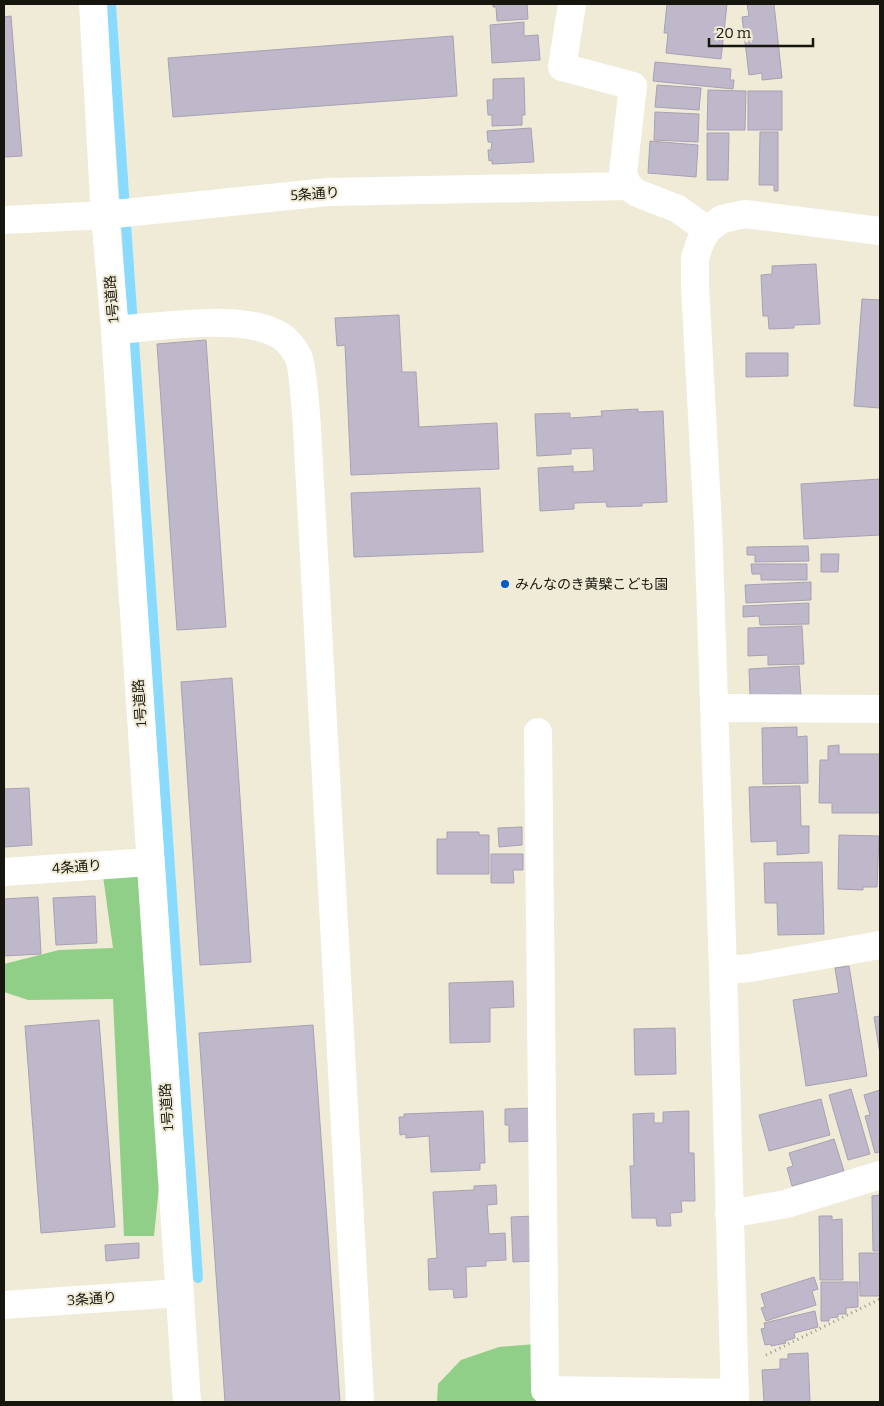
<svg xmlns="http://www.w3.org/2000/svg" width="884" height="1406" viewBox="0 0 884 1406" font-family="Bitter,'Noto Sans JP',serif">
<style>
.forest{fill:#90cf87}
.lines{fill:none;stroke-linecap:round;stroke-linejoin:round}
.stream{stroke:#88dbfe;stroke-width:10}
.building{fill:#bfb8cb;stroke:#a7a1b3}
.path{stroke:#9a9788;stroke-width:3;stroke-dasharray:1 4;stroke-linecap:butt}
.minor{stroke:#fff;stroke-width:28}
.poi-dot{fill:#015cc5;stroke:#efebd7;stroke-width:2}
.labels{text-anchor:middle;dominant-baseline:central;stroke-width:4;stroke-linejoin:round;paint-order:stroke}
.street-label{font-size:14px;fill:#17160e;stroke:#efebd7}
.poi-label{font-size:14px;fill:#17160e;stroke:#efebd7;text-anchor:start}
</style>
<rect width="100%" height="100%" fill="#efebd7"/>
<!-- forest -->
<g class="forest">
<polygon points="140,875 163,1147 154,1236 124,1236 113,999 28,1000 4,992 4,964 59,950 113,948 103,876"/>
<polygon points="536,1344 540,1402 437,1402 438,1384 461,1360 499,1347"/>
</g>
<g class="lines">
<!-- stream -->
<polyline class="stream" points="111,4 198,1278"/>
</g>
<!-- building -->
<g class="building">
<polygon points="493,4 529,4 527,4 528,19 497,21 496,7 493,7"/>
<polygon points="667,4 727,4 721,59 666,53 668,33 664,33"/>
<polygon points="747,4 774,4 782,78 762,80 762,73 749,75 742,17 749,16"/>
<polygon points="11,16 22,156 4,157 4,17"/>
<polygon points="524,22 524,36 538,35 540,60 492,63 490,25"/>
<polygon points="453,36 457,96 173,117 168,58"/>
<polygon points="655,62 731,69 730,80 734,80 733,89 653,81"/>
<polygon points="524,78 525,115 522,115 522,125 492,126 492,115 488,115 487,100 493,100 493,79"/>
<polygon points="657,85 701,88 699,110 655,107"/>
<polygon points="708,90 746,91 745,130 707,130"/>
<rect x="748" y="91" width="34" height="39"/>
<polygon points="655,112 699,114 698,142 654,140"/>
<polygon points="531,128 534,162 492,164 492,160 489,161 488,150 491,150 492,142 488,142 487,131"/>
<polygon points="760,132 778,132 778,191 774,191 774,185 759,185"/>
<polygon points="707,133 729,133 728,180 707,180"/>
<polygon points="650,141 698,145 696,177 648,173"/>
<polygon points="816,264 820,324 794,325 794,328 769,329 768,316 763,316 761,275 772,274 772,266"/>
<polygon points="862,299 880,300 880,408 854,406"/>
<polygon points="399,315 402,372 416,372 419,427 497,423 499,469 351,475 345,345 337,346 335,318"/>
<polygon points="206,340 226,627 177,630 157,344"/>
<polygon points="746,353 788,353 788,376 746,377"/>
<polygon points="638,409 638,412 663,411 667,502 642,503 642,506 607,507 606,502 574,503 574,509 540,511 538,468 573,466 573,472 594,471 593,448 571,449 571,454 537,456 535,414 570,413 570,418 602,416 601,411"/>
<polygon points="880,479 880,535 804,539 801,484"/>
<polygon points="480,488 483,552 354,557 351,493"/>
<polygon points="808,546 809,561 755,562 755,555 747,555 747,547"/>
<polygon points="821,554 839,554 838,572 821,572"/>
<polygon points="751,564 807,564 807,580 761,580 761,574 752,574"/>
<polygon points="811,582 811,600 746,603 745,585"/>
<polygon points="809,603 809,624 760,625 759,616 743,617 743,606"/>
<polygon points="802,626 804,664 768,665 768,655 748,656 748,628"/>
<polygon points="799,666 801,696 779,697 779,694 750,695 749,669"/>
<polygon points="232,678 251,962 200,965 181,682"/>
<polygon points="797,727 797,737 807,736 808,783 763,784 762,728"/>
<polygon points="839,745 839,754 880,754 880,813 832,813 832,803 819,803 820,760 828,760 828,746"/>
<polygon points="800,786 801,826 809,826 809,853 777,855 777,841 751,842 749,787"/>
<polygon points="29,788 32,845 4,847 4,789"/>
<polygon points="522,827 522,845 499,847 498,828"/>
<polygon points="447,832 479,832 479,835 489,835 489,874 437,874 437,839 447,839"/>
<polygon points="839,835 879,836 877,887 863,887 863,890 838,889"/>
<polygon points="491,854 523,854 523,870 513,870 514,883 491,883"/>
<polygon points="822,862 824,934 778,935 777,903 765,903 764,863"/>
<polygon points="95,896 97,943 56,945 53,898"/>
<polygon points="38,897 41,954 4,956 4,899"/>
<polygon points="849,966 867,1076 806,1086 793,1000 839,993 835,968"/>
<polygon points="513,981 514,1007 490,1008 490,1042 450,1043 449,983"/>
<polygon points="880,1016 880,1054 874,1017"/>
<polygon points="99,1020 115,1227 41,1233 25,1026"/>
<polygon points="313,1025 340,1402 225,1402 199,1033"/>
<polygon points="675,1028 676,1074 635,1075 634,1029"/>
<polygon points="851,1089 870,1154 848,1160 829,1095"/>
<polygon points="880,1090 880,1152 875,1153 865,1116 870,1115 864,1095"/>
<polygon points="821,1099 830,1135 769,1151 759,1115"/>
<polygon points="533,1108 534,1141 509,1142 509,1125 505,1125 505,1109"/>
<polygon points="483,1111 485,1163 480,1163 480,1170 431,1172 429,1136 406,1138 406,1134 400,1135 399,1117 404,1117 404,1114"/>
<polygon points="689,1111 689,1153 694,1153 695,1201 681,1201 682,1212 670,1213 671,1226 657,1226 656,1218 632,1218 630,1166 634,1166 633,1114 654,1113 654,1123 663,1123 663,1112"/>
<polygon points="834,1139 844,1171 792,1186 787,1168 793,1166 789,1153"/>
<polygon points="496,1185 497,1204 487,1205 489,1234 505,1233 506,1260 486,1261 486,1266 466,1267 467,1297 454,1298 453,1289 429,1290 428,1259 437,1258 433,1192 474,1190 474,1186"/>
<polygon points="880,1195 880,1251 873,1251 872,1196"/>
<polygon points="535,1216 538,1261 513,1262 511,1217"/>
<polygon points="819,1216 832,1216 832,1220 842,1219 843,1280 820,1280"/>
<polygon points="139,1243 139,1258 106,1261 105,1245"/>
<polygon points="859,1253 880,1253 880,1296 860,1296"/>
<polygon points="814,1277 818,1289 812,1291 816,1305 766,1321 761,1308 765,1307 761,1294"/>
<polygon points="821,1282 858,1282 858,1307 846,1308 846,1314 838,1314 838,1317 829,1318 829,1321 821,1321"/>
<polygon points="815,1311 818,1327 794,1333 795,1338 785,1341 786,1343 771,1346 771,1344 765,1345 761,1329 765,1328 764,1323"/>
<polygon points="808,1353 810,1402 764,1402 762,1370 780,1369 780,1359 788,1359 788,1354"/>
</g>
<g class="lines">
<!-- path -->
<polyline class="path" points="766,1355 880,1299"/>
<!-- minor -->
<g class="minor">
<polyline points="93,4 105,215 115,330 187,1402"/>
<polyline points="572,4 562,67 633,86 623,173 628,186 637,193 678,209 707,230"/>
<polyline points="4,220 105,215 328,192 628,186"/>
<path d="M115,330C158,327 232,315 271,331C283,335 292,345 298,356C303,365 306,415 307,428L360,1402"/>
<polyline points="714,708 880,709"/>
<polyline points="538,732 545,1390 735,1393"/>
<polyline points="4,872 150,862"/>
<polyline points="723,970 750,968 880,945"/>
<polyline points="729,1214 786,1204 880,1175"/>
<polyline points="4,1305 180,1293"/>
<polyline points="735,1402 723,970 708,525 695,287 695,258 700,243 707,230 722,219 745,214 880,231"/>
</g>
</g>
<!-- markers -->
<circle class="poi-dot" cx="505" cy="584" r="5"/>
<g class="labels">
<!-- street labels -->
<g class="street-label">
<text transform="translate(315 194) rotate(-4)">5条通り</text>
<text transform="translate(112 299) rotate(-95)">1号道路</text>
<text transform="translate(140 703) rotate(-94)">1号道路</text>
<text transform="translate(77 867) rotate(-4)">4条通り</text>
<text transform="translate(167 1107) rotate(-94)">1号道路</text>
<text transform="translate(92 1299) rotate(-4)">3条通り</text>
</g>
<!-- poi labels -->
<g class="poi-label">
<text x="515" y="584">みんなのき黄檗こども園</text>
</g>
</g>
<!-- border -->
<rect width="884" height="1406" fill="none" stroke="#17160e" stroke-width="10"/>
<!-- scale -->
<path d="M709 38v8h104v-8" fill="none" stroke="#17160e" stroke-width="2.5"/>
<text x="716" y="38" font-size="15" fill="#17160e" stroke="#efebd7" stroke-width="4" paint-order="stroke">20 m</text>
</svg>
